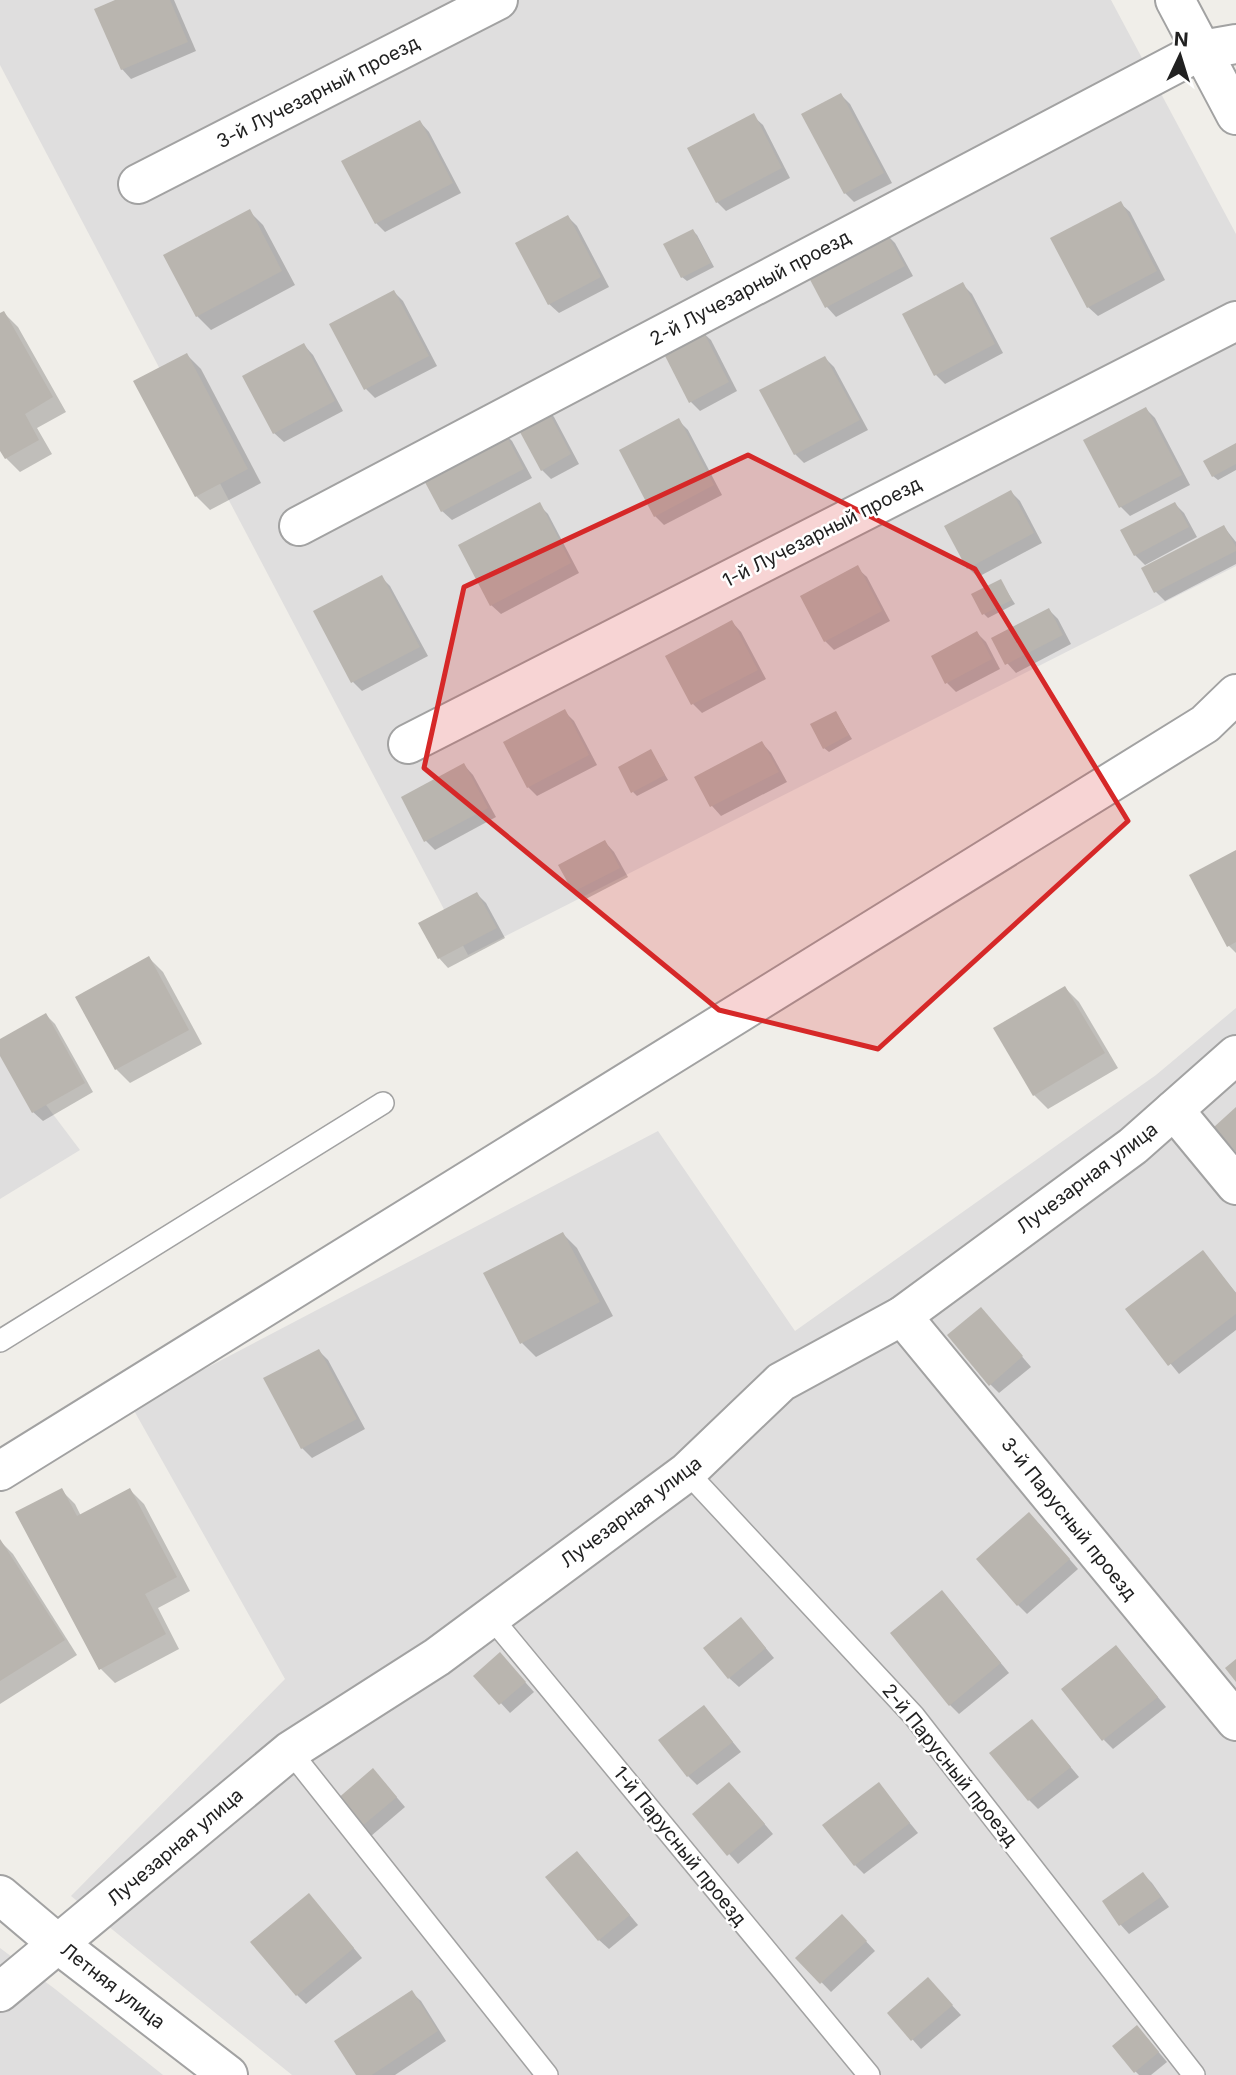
<svg xmlns="http://www.w3.org/2000/svg" width="1236" height="2075" viewBox="0 0 1236 2075" font-family="Inter,sans-serif">
<style>
.residential{fill:#dfdede}
.shadow{fill:#0003}
.building{fill:#b9b5af}
.lines{fill:none;stroke-linecap:round;stroke-linejoin:round}
.service-casing{stroke:#a2a2a2;stroke-width:24}
.minor-casing{stroke:#a2a2a2;stroke-width:42}
.tertiary-casing{stroke:#a2a2a2;stroke-width:42}
.service{stroke:#fff;stroke-width:21}
.minor{stroke:#fff;stroke-width:38}
.tertiary{stroke:#fff;stroke-width:38}
.marked{fill:#d62828;fill-opacity:0.2;stroke:#d62828;stroke-width:5;stroke-linejoin:round}
.labels{text-anchor:middle;dominant-baseline:central;stroke-width:5;stroke-linejoin:round;paint-order:stroke}
.street-label{font-size:19px;fill:#212121;stroke:#fff}
</style>
<rect width="100%" height="100%" fill="#f0eee9"/>
<!-- residential -->
<g class="residential">
<polygon points="0,0 1111,0 1236,234 1236,566 468,955 0,65"/>
<polygon points="1236,1008 1236,2075 292,2075 71,1896 285,1679 132,1407 658,1131 795,1331 1156,1075"/>
<polygon points="0,1044 80,1150 0,1199"/>
<polygon points="0,1948 55,1989 163,2075 0,2075"/>
</g>
<!-- shadow -->
<g class="shadow">
<polygon points="120,0 174,0 196,51 131,79 122,69"/>
<polygon points="841,95 850,104 892,183 854,202 845,193"/>
<polygon points="753,116 763,125 790,178 726,211 717,202"/>
<polygon points="420,122 429,132 461,193 385,232 376,223"/>
<polygon points="1120,203 1130,212 1165,280 1098,316 1088,307"/>
<polygon points="249,211 263,225 295,285 211,330 197,316"/>
<polygon points="568,217 577,226 609,287 559,313 549,304"/>
<polygon points="693,231 697,235 714,267 687,281 682,277"/>
<polygon points="886,234 895,243 913,276 836,317 827,307 809,275"/>
<polygon points="962,284 972,294 1003,353 945,384 936,375"/>
<polygon points="394,292 403,301 437,366 375,398 366,389"/>
<polygon points="4,313 18,327 66,412 37,428 52,454 20,472 6,458 0,447 0,315"/>
<polygon points="701,331 711,340 737,391 700,411 691,402"/>
<polygon points="304,345 313,355 343,411 284,442 274,433"/>
<polygon points="187,355 201,369 261,483 210,510 196,496"/>
<polygon points="825,358 834,367 868,430 804,463 795,454"/>
<polygon points="545,407 554,417 579,464 551,479 542,470"/>
<polygon points="1146,409 1155,418 1190,485 1130,516 1121,507 1086,441"/>
<polygon points="678,420 688,430 722,495 664,525 655,516"/>
<polygon points="503,432 512,441 532,478 452,520 442,511"/>
<polygon points="1236,445 1236,470 1218,480 1213,476"/>
<polygon points="1011,492 1020,501 1042,543 978,577 968,568"/>
<polygon points="1175,504 1184,513 1197,537 1145,565 1135,555 1122,531"/>
<polygon points="539,505 548,514 579,573 501,614 491,605"/>
<polygon points="1224,527 1236,542 1236,564 1165,601 1156,592 1144,569"/>
<polygon points="857,568 867,577 890,621 834,650 825,641"/>
<polygon points="381,577 390,586 428,656 362,691 353,682"/>
<polygon points="1000,581 1015,604 988,618 984,614"/>
<polygon points="1049,610 1058,619 1071,644 1016,673 1007,663"/>
<polygon points="732,622 741,632 766,679 702,713 693,704"/>
<polygon points="977,633 986,642 1000,669 956,692 947,683"/>
<polygon points="564,711 574,721 597,765 537,796 528,787"/>
<polygon points="836,713 852,739 829,752 824,748"/>
<polygon points="762,743 771,753 787,782 721,816 712,806 696,778"/>
<polygon points="651,751 668,780 637,796 633,792"/>
<polygon points="464,765 473,775 496,817 435,850 425,840"/>
<polygon points="605,842 614,852 628,877 584,900 574,891"/>
<polygon points="1236,852 1236,953 1229,946"/>
<polygon points="477,894 486,903 505,938 448,968 439,958 421,924"/>
<polygon points="149,958 163,972 202,1044 130,1083 116,1069"/>
<polygon points="1065,988 1079,1002 1118,1068 1048,1109 1034,1095"/>
<polygon points="46,1015 55,1024 93,1092 43,1121 33,1112 0,1053 0,1041"/>
<polygon points="563,1234 577,1248 613,1316 536,1357 522,1343"/>
<polygon points="1202,1252 1236,1293 1236,1330 1179,1374 1127,1310"/>
<polygon points="990,1319 1031,1367 999,1393 990,1384"/>
<polygon points="319,1351 328,1360 365,1429 312,1458 302,1448 265,1379"/>
<polygon points="61,1490 75,1504 81,1516 130,1490 144,1504 190,1591 158,1608 179,1649 115,1683 101,1669"/>
<polygon points="1039,1524 1078,1569 1027,1614 1018,1605"/>
<polygon points="0,1541 13,1554 77,1655 0,1704"/>
<polygon points="951,1602 1009,1673 959,1714 950,1705"/>
<polygon points="750,1629 774,1658 739,1687 729,1678"/>
<polygon points="1125,1657 1166,1707 1113,1749 1104,1740"/>
<polygon points="509,1664 534,1692 510,1713 476,1676"/>
<polygon points="704,1707 741,1752 697,1785 688,1776"/>
<polygon points="1032,1721 1079,1777 1038,1809 1029,1800"/>
<polygon points="382,1780 405,1807 371,1836 338,1800"/>
<polygon points="878,1784 918,1833 864,1874 855,1865"/>
<polygon points="738,1793 773,1834 738,1864 694,1814"/>
<polygon points="586,1862 638,1925 609,1949 599,1940"/>
<polygon points="1143,1874 1152,1883 1169,1907 1129,1934 1120,1924"/>
<polygon points="318,1905 362,1958 306,2004 297,1995"/>
<polygon points="851,1925 875,1951 831,1992 798,1958"/>
<polygon points="937,1989 961,2015 921,2049 889,2013"/>
<polygon points="411,1992 421,2001 446,2041 395,2075 358,2075"/>
<polygon points="1146,2037 1167,2062 1151,2075 1139,2075 1135,2071"/>
</g>
<!-- building -->
<g class="building">
<polygon points="115,0 170,0 188,42 121,70 94,9"/>
<polygon points="841,93 884,173 844,194 801,114"/>
<polygon points="754,113 782,168 716,203 687,148"/>
<polygon points="420,120 453,183 375,224 341,161"/>
<polygon points="1121,201 1157,271 1087,308 1050,238"/>
<polygon points="250,209 282,271 196,317 163,255"/>
<polygon points="568,215 601,277 548,305 515,243"/>
<polygon points="693,229 711,263 681,278 663,244"/>
<polygon points="886,232 905,266 825,308 807,274"/>
<polygon points="963,282 995,344 934,376 902,314"/>
<polygon points="394,290 429,356 364,390 329,324"/>
<polygon points="4,311 53,397 25,414 39,440 5,459 0,451 0,313"/>
<polygon points="702,329 729,382 689,403 662,350"/>
<polygon points="304,343 335,401 273,434 242,376"/>
<polygon points="187,353 248,469 195,497 133,381"/>
<polygon points="825,356 860,420 794,455 759,390"/>
<polygon points="545,405 571,454 541,471 514,421"/>
<polygon points="1146,407 1182,475 1119,508 1083,440"/>
<polygon points="679,418 714,485 654,517 619,450"/>
<polygon points="503,429 524,469 441,512 420,473"/>
<polygon points="1236,443 1236,464 1212,477 1203,461"/>
<polygon points="1011,490 1034,533 967,569 944,526"/>
<polygon points="540,502 571,563 490,606 458,545"/>
<polygon points="1175,502 1189,527 1134,556 1120,530"/>
<polygon points="1224,525 1236,547 1236,551 1154,593 1141,568"/>
<polygon points="858,565 882,611 824,642 800,596"/>
<polygon points="382,575 420,647 351,683 313,611"/>
<polygon points="1001,579 1012,600 982,615 971,594"/>
<polygon points="1049,608 1063,635 1005,665 991,638"/>
<polygon points="732,620 758,670 691,705 665,656"/>
<polygon points="977,631 992,659 945,684 931,656"/>
<polygon points="565,709 589,755 527,788 503,742"/>
<polygon points="836,711 849,735 823,749 810,724"/>
<polygon points="762,741 779,772 710,807 694,777"/>
<polygon points="651,749 665,775 631,793 618,767"/>
<polygon points="464,763 488,808 424,842 401,797"/>
<polygon points="605,840 620,868 573,892 558,865"/>
<polygon points="1236,850 1236,942 1227,947 1189,875"/>
<polygon points="477,892 497,928 438,959 418,923"/>
<polygon points="149,956 189,1030 115,1070 75,997"/>
<polygon points="1065,986 1105,1053 1033,1096 993,1028"/>
<polygon points="46,1013 85,1083 32,1113 0,1056 0,1039"/>
<polygon points="1236,1107 1236,1152 1214,1127"/>
<polygon points="563,1232 600,1302 520,1344 483,1273"/>
<polygon points="1203,1250 1236,1293 1236,1314 1168,1366 1125,1309"/>
<polygon points="981,1307 1023,1356 989,1386 947,1335"/>
<polygon points="319,1349 357,1419 301,1449 263,1378"/>
<polygon points="62,1488 77,1516 130,1488 177,1577 145,1594 166,1634 99,1670 15,1512"/>
<polygon points="1029,1512 1070,1559 1017,1606 976,1559"/>
<polygon points="0,1539 65,1640 0,1681"/>
<polygon points="942,1590 1001,1663 949,1706 890,1633"/>
<polygon points="741,1617 766,1648 728,1679 703,1648"/>
<polygon points="1116,1645 1158,1697 1102,1741 1061,1689"/>
<polygon points="500,1652 526,1682 499,1705 473,1676"/>
<polygon points="1236,1659 1236,1682 1225,1668"/>
<polygon points="704,1705 733,1742 687,1777 658,1740"/>
<polygon points="1032,1719 1071,1767 1028,1801 989,1753"/>
<polygon points="373,1768 397,1797 360,1828 336,1800"/>
<polygon points="729,1782 765,1824 727,1856 692,1814"/>
<polygon points="879,1782 910,1823 854,1866 822,1825"/>
<polygon points="577,1851 630,1915 598,1941 545,1877"/>
<polygon points="1143,1872 1161,1897 1119,1926 1102,1901"/>
<polygon points="309,1893 354,1948 296,1996 250,1942"/>
<polygon points="842,1914 867,1941 820,1984 795,1958"/>
<polygon points="928,1977 953,2005 911,2041 887,2013"/>
<polygon points="412,1990 438,2031 372,2075 356,2075 334,2041"/>
<polygon points="1137,2025 1159,2052 1134,2073 1112,2046"/>
</g>
<g class="lines">
<!-- service casing -->
<g class="service-casing">
<g id="service">
<polyline points="0,1341 383,1103"/>
<polyline points="687,1472 914,1716 1194,2075"/>
<polyline points="491,1617 869,2075"/>
<polyline points="290,1751 547,2075"/>
</g>
</g>
<!-- minor casing -->
<g class="minor-casing">
<g id="minor">
<polyline points="1175,0 1236,115"/>
<polyline points="138,184 498,0"/>
<polyline points="299,526 1202,50 1236,44"/>
<polyline points="408,744 1236,321"/>
<polyline points="1174,1110 1236,1185"/>
<polyline points="902,1316 1236,1721"/>
<polyline points="0,1471 1205,724 1236,694"/>
<polyline points="0,1992 290,1751 437,1657 687,1472 781,1382 902,1316 1133,1146 1236,1055"/>
</g>
</g>
<!-- tertiary casing -->
<g class="tertiary-casing">
<polyline id="tertiary" points="0,1895 58,1944 228,2075"/>
</g>
<!-- service -->
<use href="#service" class="service"/>
<!-- minor -->
<use href="#minor" class="minor"/>
<!-- tertiary -->
<use href="#tertiary" class="tertiary"/>
</g>
<!-- marked area -->
<path class="marked" d="M748,455L975,569L1128,821L878,1049L719,1010L424,768L464,587Z"/>
<g class="labels">
<!-- street labels -->
<g class="street-label">
<text transform="translate(318 92) rotate(-27)">3-й Лучезарный проезд</text>
<text transform="translate(750 288) rotate(-28)">2-й Лучезарный проезд</text>
<text transform="translate(822 532) rotate(-27)">1-й Лучезарный проезд</text>
<text transform="translate(1087 1178) rotate(-37)">Лучезарная улица</text>
<text transform="translate(631 1512) rotate(-37)">Лучезарная улица</text>
<text transform="translate(1069 1519) rotate(51)">3-й Парусный проезд</text>
<text transform="translate(950 1765) rotate(51)">2-й Парусный проезд</text>
<text transform="translate(680 1846) rotate(51)">1-й Парусный проезд</text>
<text transform="translate(175 1847) rotate(-40)">Лучезарная улица</text>
<text transform="translate(113 1986) rotate(38)">Летняя улица</text>
</g>
</g>
<!-- north arrow -->
<g transform="translate(1180 56) rotate(4)" stroke="#ffffff" stroke-width="5" paint-order="stroke">
<path d="M0-5L12 26L0 18L-12 26Z" fill="#212121"/>
<text y="-10" font-size="19" font-weight="bold" text-anchor="middle" fill="#212121">N</text>
</g>
</svg>
